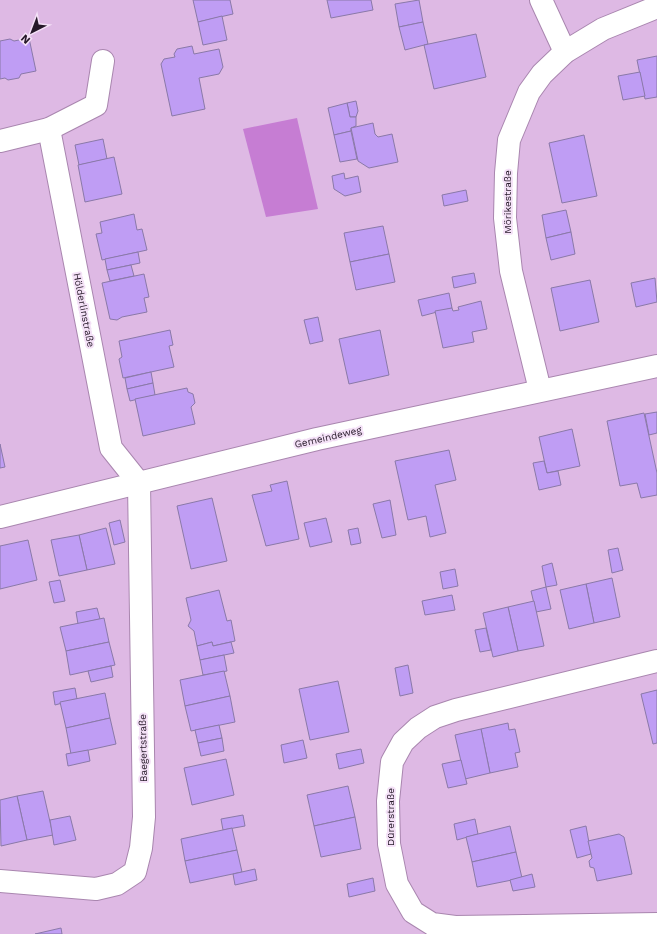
<svg xmlns="http://www.w3.org/2000/svg" width="657" height="934" viewBox="0 0 657 934" font-family="'Work Sans',sans-serif">
<style>
.green{fill:#c67dd3}
.building{fill:#bf9df4;stroke:#8a79a8}
.lines{fill:none;stroke-linecap:round;stroke-linejoin:round}
.minor-casing{stroke:#a986af;stroke-width:24}
.minor{stroke:#fff;stroke-width:22}
.labels{text-anchor:middle;dominant-baseline:central;stroke-width:4;stroke-linejoin:round;paint-order:stroke}
.street-label{font-size:10px;fill:#251828;stroke:#f4e1f7}
</style>
<rect width="100%" height="100%" fill="#deb9e4"/>
<!-- green -->
<polygon class="green" points="297,118 318,209 266,217 243,129"/>
<!-- building -->
<g class="building">
<polygon points="193,0 230,0 233,14 198,22"/>
<polygon points="327,0 371,0 373,10 331,18"/>
<polygon points="419,0 423,22 399,27 395,4"/>
<polygon points="222,16 227,40 203,45 198,22"/>
<polygon points="423,22 428,44 405,50 399,27"/>
<polygon points="476,34 486,77 434,89 424,45"/>
<polygon points="29,38 36,71 21,74 19,78 8,80 5,78 0,79 0,41 10,39 14,41"/>
<polygon points="192,46 194,54 219,49 223,67 219,74 199,78 205,109 172,116 161,64 164,59 175,57 174,54 177,49"/>
<polygon points="657,56 657,97 645,99 637,60"/>
<polygon points="640,72 645,96 623,100 618,76"/>
<polygon points="356,101 358,111 356,117 350,117 347,103"/>
<polygon points="347,103 350,117 356,117 356,126 351,128 351,131 334,135 328,108"/>
<polygon points="373,123 375,134 378,137 392,134 398,162 369,168 358,161 351,128"/>
<polygon points="351,131 357,159 340,162 334,135"/>
<polygon points="584,135 597,196 562,203 549,143"/>
<polygon points="103,139 107,159 79,165 75,145"/>
<polygon points="114,157 122,194 85,202 78,165"/>
<polygon points="344,173 345,179 358,176 361,192 345,196 334,189 332,176"/>
<polygon points="466,190 468,201 444,206 442,195"/>
<polygon points="566,210 571,232 546,238 542,215"/>
<polygon points="134,214 137,230 142,229 147,250 102,260 96,234 102,233 100,222"/>
<polygon points="383,226 389,254 350,262 344,233"/>
<polygon points="571,232 575,254 551,260 546,238"/>
<polygon points="138,252 140,263 107,270 105,259"/>
<polygon points="389,254 395,282 356,290 350,262"/>
<polygon points="131,265 134,276 110,281 107,270"/>
<polygon points="474,273 476,283 454,288 452,277"/>
<polygon points="144,274 149,297 144,298 147,312 122,317 117,320 110,319 102,283"/>
<polygon points="655,278 657,302 636,307 631,283"/>
<polygon points="590,280 599,322 560,331 551,288"/>
<polygon points="449,293 452,308 422,316 418,300"/>
<polygon points="481,301 487,329 472,332 474,342 443,348 435,311 452,308 453,311 459,310 458,307"/>
<polygon points="318,317 323,341 310,344 304,320"/>
<polygon points="170,330 173,345 169,346 174,367 123,378 119,359 122,357 119,341"/>
<polygon points="380,330 389,375 349,384 339,339"/>
<polygon points="151,372 153,383 127,389 125,378"/>
<polygon points="153,383 155,395 130,401 127,389"/>
<polygon points="187,388 188,392 193,394 195,403 191,407 195,424 143,436 135,399"/>
<polygon points="657,412 657,433 649,435 645,414"/>
<polygon points="644,413 657,473 657,495 641,498 637,483 620,486 607,421"/>
<polygon points="572,429 580,466 547,473 539,437"/>
<polygon points="0,444 5,467 0,468"/>
<polygon points="449,450 456,480 435,485 446,533 430,537 426,516 408,520 395,461"/>
<polygon points="544,461 547,473 558,471 561,485 539,490 533,463"/>
<polygon points="287,481 299,539 266,546 252,495 272,491 270,485"/>
<polygon points="212,498 227,561 191,569 177,506"/>
<polygon points="390,500 396,535 382,538 373,504"/>
<polygon points="326,518 332,542 310,547 304,523"/>
<polygon points="120,520 125,542 114,545 109,523"/>
<polygon points="106,528 115,564 87,570 79,535"/>
<polygon points="358,528 361,543 351,545 348,530"/>
<polygon points="79,535 87,570 59,576 51,540"/>
<polygon points="28,540 37,580 0,589 0,546"/>
<polygon points="618,548 623,570 612,573 608,550"/>
<polygon points="552,563 557,585 546,587 542,566"/>
<polygon points="455,569 458,586 443,589 440,572"/>
<polygon points="612,578 620,617 594,623 586,584"/>
<polygon points="60,580 65,601 54,603 49,582"/>
<polygon points="586,584 594,623 569,629 560,590"/>
<polygon points="546,587 551,609 536,612 531,591"/>
<polygon points="219,590 227,621 231,620 235,641 213,646 212,642 197,646 194,631 188,626 191,620 186,598"/>
<polygon points="452,595 455,610 425,615 422,601"/>
<polygon points="534,601 544,646 518,651 508,607"/>
<polygon points="508,607 518,651 493,657 483,613"/>
<polygon points="97,608 100,619 78,624 76,612"/>
<polygon points="104,618 109,642 66,651 60,627"/>
<polygon points="486,628 491,650 480,652 475,630"/>
<polygon points="109,642 115,665 70,675 66,651"/>
<polygon points="212,642 213,646 231,642 234,653 200,660 197,646"/>
<polygon points="224,655 227,671 203,675 200,660"/>
<polygon points="408,665 413,693 400,696 395,668"/>
<polygon points="111,666 113,677 91,682 88,671"/>
<polygon points="224,671 230,696 185,706 180,680"/>
<polygon points="338,681 349,732 310,740 299,689"/>
<polygon points="75,688 77,699 55,705 53,692"/>
<polygon points="657,690 657,743 653,744 641,694"/>
<polygon points="105,693 110,718 66,728 60,702"/>
<polygon points="230,696 235,722 191,731 185,706"/>
<polygon points="110,718 116,744 71,754 66,728"/>
<polygon points="508,723 509,730 515,729 520,752 515,753 518,767 490,773 481,729"/>
<polygon points="219,725 222,738 198,743 195,730"/>
<polygon points="481,729 490,773 465,779 455,735"/>
<polygon points="222,738 224,751 201,756 198,743"/>
<polygon points="303,740 307,758 284,763 281,745"/>
<polygon points="361,749 364,763 339,769 336,754"/>
<polygon points="88,750 90,761 68,766 66,754"/>
<polygon points="226,759 234,795 192,805 184,768"/>
<polygon points="461,760 467,784 448,788 442,764"/>
<polygon points="348,786 355,817 314,826 307,795"/>
<polygon points="43,791 53,835 27,840 17,796"/>
<polygon points="17,796 27,840 1,846 0,800"/>
<polygon points="243,815 245,826 223,830 221,819"/>
<polygon points="70,816 76,840 54,845 50,820"/>
<polygon points="355,817 361,849 321,857 314,826"/>
<polygon points="475,819 478,834 457,840 454,824"/>
<polygon points="510,826 516,852 472,862 466,837"/>
<polygon points="586,826 591,854 577,858 570,830"/>
<polygon points="232,828 237,850 185,861 181,839"/>
<polygon points="619,834 624,837 632,874 597,881 594,868 590,867 589,861 592,858 588,841"/>
<polygon points="237,850 242,872 190,883 185,861"/>
<polygon points="516,852 522,878 477,887 472,862"/>
<polygon points="255,869 257,880 235,885 233,874"/>
<polygon points="532,874 535,887 513,891 510,880"/>
<polygon points="373,878 375,891 349,897 347,884"/>
<polygon points="61,928 62,934 35,934"/>
</g>
<g class="lines">
<!-- minor casing -->
<g class="minor-casing">
<g id="minor">
<polyline points="541,0 565,52"/>
<polyline points="0,141 49,129 96,105 103,61"/>
<polyline points="540,390 511,271 505,218 506,173 509,140 529,92 542,74 565,52 603,29 657,7"/>
<polyline points="0,517 317,439 657,366"/>
<polyline points="657,661 456,710 435,717 418,728 403,742 392,762 388,801 389,844 397,884 413,912 432,924 455,927 657,924"/>
<polyline points="0,881 96,889 117,884 135,872 141,848 144,817 139,483 111,448 49,129"/>
</g>
</g>
<!-- minor -->
<use href="#minor" class="minor"/>
</g>
<g class="labels">
<!-- street labels -->
<g class="street-label">
<text transform="translate(507 202) rotate(-90)">Mörikestraße</text>
<text transform="translate(84 310) rotate(79)">Hölderlinstraße</text>
<text transform="translate(328 437) rotate(-13)">Gemeindeweg</text>
<text transform="translate(143 748) rotate(-91)">Baegertstraße</text>
<text transform="translate(390 817) rotate(-90)">Dürerstraße</text>
</g>
</g>
<!-- north arrow -->
<g transform="translate(32 32) rotate(222)" stroke="#f4e1f7" stroke-width="3" paint-order="stroke">
<path d="M0-3L7 15L0 10L-7 15Z" fill="#251828"/>
<text y="-6" font-size="11" font-weight="bold" text-anchor="middle" fill="#251828">N</text>
</g>
</svg>
